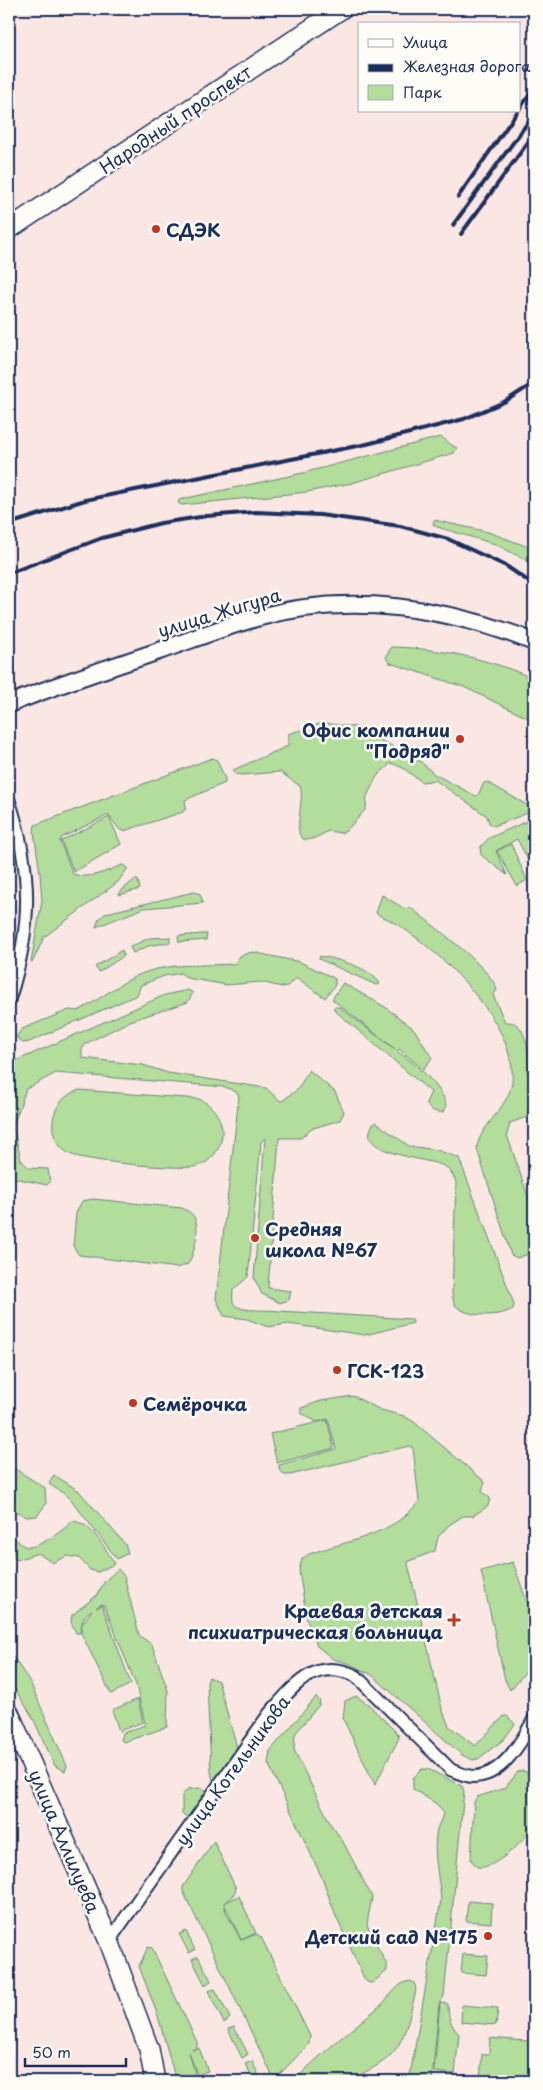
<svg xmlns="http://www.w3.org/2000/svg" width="543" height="2090" viewBox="0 0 543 2090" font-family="'Playpen Sans',sans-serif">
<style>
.green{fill:#b3dd9b;stroke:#67867c}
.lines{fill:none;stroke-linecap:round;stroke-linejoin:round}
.street-casing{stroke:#1b2f5e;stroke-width:15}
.secondary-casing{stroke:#1b2f5e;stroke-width:20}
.primary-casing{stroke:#1b2f5e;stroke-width:22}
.street{stroke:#fdfcf7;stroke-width:11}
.secondary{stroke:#fdfcf7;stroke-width:16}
.primary{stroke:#fdfcf7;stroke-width:19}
.rail{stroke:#1b2f5e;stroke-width:4}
.poi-dot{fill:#c8321e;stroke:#fdfcf7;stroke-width:2}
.labels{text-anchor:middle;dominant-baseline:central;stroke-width:5;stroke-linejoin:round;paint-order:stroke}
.street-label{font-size:18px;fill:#1b2f5e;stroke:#fdfcf7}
.poi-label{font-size:18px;font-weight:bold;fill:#1b2f5e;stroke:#fdfcf7;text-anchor:start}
</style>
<rect width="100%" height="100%" fill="#fae7e3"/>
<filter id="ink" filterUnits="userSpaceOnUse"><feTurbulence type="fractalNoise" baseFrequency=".02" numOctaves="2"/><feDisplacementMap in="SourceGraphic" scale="10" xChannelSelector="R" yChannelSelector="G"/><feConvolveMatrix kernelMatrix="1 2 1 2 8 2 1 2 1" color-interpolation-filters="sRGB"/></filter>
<g filter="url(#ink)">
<!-- green -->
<g class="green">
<path d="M440,437C447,439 449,445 457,448L454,453L352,483L307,492L182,505L178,503L179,500L187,498L303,473Z"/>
<polygon points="434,520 488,532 534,549 534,564 495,544 437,527 433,524"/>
<path d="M391,647C439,648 491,659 534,679V721L464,687L390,663L386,658Z"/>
<path d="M323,723L356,727L420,761L434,774L476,796L478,795L484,783L487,782L532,808L530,812L494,826L489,823L487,816L435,780L422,782L403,768L391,763L377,776L367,796L366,809L346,831L341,833L328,831C280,861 307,806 300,786L280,772L241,775L235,774L233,770L288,746V734Z"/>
<path d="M212,758L217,760L225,779V783L185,800L186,808L183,812L124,831L120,830L108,815L61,838L60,842L73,874C89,880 107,871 122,865L128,868L118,882L44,937L33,961L31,962L42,901L40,873L34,832L35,825Z"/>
<polygon points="109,817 121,844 74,872 61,841"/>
<polygon points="534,818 534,871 517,839 496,851 507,875 481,855 480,847 489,838"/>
<polygon points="511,844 527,880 517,886 497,851"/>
<polygon points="134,880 138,880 140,889 119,895 120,892"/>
<polygon points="194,892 200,894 203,903 144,908 96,927 99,919 106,913"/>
<path d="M382,895L405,909L410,907C429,923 492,968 497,990L493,995L505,1022C509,1022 514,1022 517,1025C527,1032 531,1062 528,1072L533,1089L527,1117L510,1123L507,1135L534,1214V1252L517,1258L511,1255L477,1149C478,1127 509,1108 512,1082C517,1030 456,968 418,939C410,933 402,927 393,922C387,918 381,917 376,913Z"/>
<polygon points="202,934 207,934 206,940 179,942 178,936"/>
<polygon points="170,937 170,943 151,945 133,953 130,947 149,938"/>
<polygon points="9,938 14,951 9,977"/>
<polygon points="122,950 124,956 99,972 95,967"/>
<path d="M252,952L300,962L332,977L335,979V985L325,998L297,978L287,986L282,987L260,982L227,985L187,978L181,973L164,976L141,985L137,995L29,1042L23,1043L16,1037L22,1029L69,1010L78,1011C102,999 123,979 149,971C176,963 206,966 234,964L240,956Z"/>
<path d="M320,956C337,959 372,968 380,984L376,985L319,959Z"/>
<path d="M343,983L385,1007L414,1029L432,1058L423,1069L399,1049L397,1051C413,1062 444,1087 446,1106L443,1112C435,1113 429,1110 426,1103L431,1092L334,1010V1007H339L396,1050L332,999Z"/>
<path d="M188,990L193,993L188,1002L130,1021L85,1044L82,1050V1058L143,1065L168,1073L266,1088L279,1100L282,1101L298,1089L309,1070L335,1092L344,1112L340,1120L310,1129L301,1138H279L268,1288L291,1291L289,1300L280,1303L262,1294L254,1278L265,1138L261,1142L248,1277L233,1290C233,1293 232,1299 233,1302C236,1313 268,1309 279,1311L412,1319L413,1323L365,1335L288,1324L268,1327L247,1319L224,1316L216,1299L239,1096L236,1092L225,1087L56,1073L26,1089L13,1126L21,1160L29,1168L48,1169L50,1182L47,1185L9,1177V1064L165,995Z"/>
<path d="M79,1090L199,1099C213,1105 223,1119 222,1135C221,1149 211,1162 198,1166C184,1171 82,1161 70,1154C42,1139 50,1098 79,1090Z"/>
<path d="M375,1122L409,1146L437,1150L459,1158L514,1304L513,1309C500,1317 466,1318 455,1305C453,1302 453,1297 452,1294L456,1182C453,1176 451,1169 444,1166C429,1158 348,1154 375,1122Z"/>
<path d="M93,1199L182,1208C188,1211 194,1214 196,1221C199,1234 194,1254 188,1264L177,1268L79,1255L73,1246L76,1213L82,1201Z"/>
<path d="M353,1396L381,1410L404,1416L414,1422L485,1482L482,1492L490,1498L488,1506L473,1516H463L449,1525L438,1537L435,1551L409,1561L408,1564L442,1709L449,1726L475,1746L504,1716H507L515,1724L503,1740L478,1759L473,1760L462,1755L372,1675L348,1663L333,1659L317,1646L307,1620L299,1571L302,1559L309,1554C346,1541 395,1535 419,1501L413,1448L409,1446L290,1475H285L279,1470V1465L336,1449L328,1419L317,1422L301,1413V1408L321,1401Z"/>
<polygon points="327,1420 334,1448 277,1463 270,1434"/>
<polygon points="9,1465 45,1488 46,1504 37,1516 27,1517 9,1508"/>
<polygon points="54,1475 79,1491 125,1544 128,1553 117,1559 69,1497 49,1484"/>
<path d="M73,1521C92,1523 104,1548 114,1562V1564L98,1572L90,1570L79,1558L67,1556L52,1563L38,1553L17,1560L9,1554V1533C14,1537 19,1543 24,1546C36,1552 65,1528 73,1521Z"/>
<polygon points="513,1562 534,1622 534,1662 510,1690 505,1680 481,1571"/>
<path d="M118,1569L124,1576L139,1635L152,1645L168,1691L167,1727L124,1742L121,1740L123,1733L145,1725V1723L136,1685L104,1605L102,1604L96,1608L102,1605L131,1684L111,1694L81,1633L82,1624L92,1610C82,1615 82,1623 80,1633H76L71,1622L72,1615L96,1596L105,1581Z"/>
<polygon points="9,1651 30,1682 67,1766 65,1771 55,1766 32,1716 9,1680"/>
<polygon points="209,1677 218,1681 237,1747 214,1785 211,1771 207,1683"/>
<polygon points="356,1696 369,1705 398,1734 399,1738 375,1785 343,1719 345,1701"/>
<polygon points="316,1697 320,1701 319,1705 295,1734 294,1750 331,1825 341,1838 372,1897 367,1924 371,1935 387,1965 387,1971 372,1983 367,1982 364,1978 335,1914 323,1880 268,1763 270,1751"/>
<polygon points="138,1699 143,1722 119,1731 112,1710"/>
<path d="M422,1769H428L462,1786L464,1791L444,1996L439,2004L432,2081H409L441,1900C439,1877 432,1852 437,1829C439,1823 442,1819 443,1813L438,1805L413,1789V1778Z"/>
<path d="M523,1771L534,1775V1827C522,1841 496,1870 477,1867L471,1860L474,1802L477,1797L505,1788L518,1772Z"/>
<polygon points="200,1788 206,1790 205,1798 192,1816 187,1817 182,1813 182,1795 188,1789"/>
<polygon points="214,1841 236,1889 233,1896 224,1903 239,1896 256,1933 241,1940 224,1903 226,1912 241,1940 257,1934 261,1937 310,2036 309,2044 276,2078 272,2075 183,1891 183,1887"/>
<polygon points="468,1901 492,1903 491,1923 466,1921"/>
<polygon points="186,1931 195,1950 189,1953 179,1934"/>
<polygon points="148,1947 152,1948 197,2042 197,2047 192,2050 199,2048 208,2071 197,2075 189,2052 195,2073 190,2078 190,2081 176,2081 158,2016 139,1966"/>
<polygon points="463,1954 488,1956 486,1975 461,1973"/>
<polygon points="198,1956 211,1981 205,1985 192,1959"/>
<path d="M410,1981L414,1983C418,1990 414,1998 412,2006C406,2031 401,2051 378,2065C370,2070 361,2073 356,2081H294C321,2053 351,2030 381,2005C390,1997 398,1982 410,1981Z"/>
<polygon points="215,1989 230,2018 224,2023 208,1991"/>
<path d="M440,2003L448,2004C448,2016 450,2025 459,2034L455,2074L434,2072Z"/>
<polygon points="462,2005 498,2008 496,2025 461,2022"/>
<polygon points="534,2024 534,2081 480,2081 482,2054 489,2054 490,2038 525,2041 533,2038"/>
<polygon points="234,2027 248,2054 242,2058 228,2029"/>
<polygon points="252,2061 261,2080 260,2081 254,2081 245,2064"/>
</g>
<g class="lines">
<!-- street casing -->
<g class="street-casing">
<g id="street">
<path d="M9,800C33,873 32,928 9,1000"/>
<path d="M109,1941L269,1714C294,1686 315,1656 356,1676L451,1770C457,1772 463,1775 469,1776C500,1781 522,1741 534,1719"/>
</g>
</g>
<!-- secondary casing -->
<g class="secondary-casing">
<path id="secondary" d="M9,704C58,684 109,668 159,651C191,640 223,627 256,618C348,592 447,607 534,642"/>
</g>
<!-- primary casing -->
<g class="primary-casing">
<g id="primary">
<polyline points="9,229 341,9"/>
<polyline points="9,1713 109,1941 149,2049 155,2081"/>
</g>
</g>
<!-- street -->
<use href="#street" class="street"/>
<!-- secondary -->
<use href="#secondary" class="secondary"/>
<!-- primary -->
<use href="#primary" class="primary"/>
<!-- rail -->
<g class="rail">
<polyline points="519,109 534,89"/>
<polyline points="458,197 518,111"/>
<polyline points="453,225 534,114"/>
<polyline points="461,234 534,134"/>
<polyline points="9,524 85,500 367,444 464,419 504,402 534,383"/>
<polyline points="9,573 102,538 161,523 207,516 256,512 320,515 400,526 448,539 506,566 534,585"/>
</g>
</g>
</g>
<!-- markers -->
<g class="poi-dot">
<circle cx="156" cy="229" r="5"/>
<circle cx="460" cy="739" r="5"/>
<circle cx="255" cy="1238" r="5"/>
<circle cx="337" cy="1370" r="5"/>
<circle cx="133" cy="1403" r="5"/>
<path d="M451.5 1612.5h5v5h5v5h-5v5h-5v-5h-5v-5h5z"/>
<circle cx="488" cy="1936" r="5"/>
</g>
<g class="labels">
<!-- street labels -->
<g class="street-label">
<text transform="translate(175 119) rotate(-34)">Народный проспект</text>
<text transform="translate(219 612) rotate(-17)">улица Жигура</text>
<text transform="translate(232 1770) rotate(-54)">улица Котельникова</text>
<text transform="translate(65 1841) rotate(67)">улица Аллилуева</text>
</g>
<!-- poi labels -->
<g class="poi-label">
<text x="166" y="229">СДЭК</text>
<text x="450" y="729" text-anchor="end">Офис компании<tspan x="450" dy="21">"Подряд"</tspan></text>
<text x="265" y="1228">Средняя<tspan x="265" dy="21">школа №67</tspan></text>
<text x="347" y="1370">ГСК-123</text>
<text x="143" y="1403">Семёрочка</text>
<text x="443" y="1610" text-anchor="end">Краевая детская<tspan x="443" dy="21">психиатрическая больница</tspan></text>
<text x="478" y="1936" text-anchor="end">Детский сад №175</text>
</g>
</g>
<!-- margin -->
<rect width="543" height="2090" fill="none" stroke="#fdfcf7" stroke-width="30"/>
<rect x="15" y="15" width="513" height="2060" fill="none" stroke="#1b2f5e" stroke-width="2" filter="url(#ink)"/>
<!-- legend -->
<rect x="358" y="22" width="162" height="90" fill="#fdfcf7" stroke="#a3aaba"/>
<rect x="368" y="39" width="25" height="8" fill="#fdfcf7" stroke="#a3aaba"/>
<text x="403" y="48" font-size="15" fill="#1b2f5e">Улица</text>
<rect x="368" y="64" width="25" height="8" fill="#1b2f5e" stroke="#a3aaba"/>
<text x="403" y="72" font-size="15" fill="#1b2f5e">Железная дорога</text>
<rect x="368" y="85" width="25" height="15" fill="#b3dd9b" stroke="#a3aaba"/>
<text x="403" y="98" font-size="15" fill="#1b2f5e">Парк</text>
<!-- scale -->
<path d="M25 2058v8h101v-8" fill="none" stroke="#1b2f5e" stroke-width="2.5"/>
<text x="32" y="2058" font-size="15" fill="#1b2f5e" stroke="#fdfcf7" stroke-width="4" paint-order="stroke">50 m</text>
</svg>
